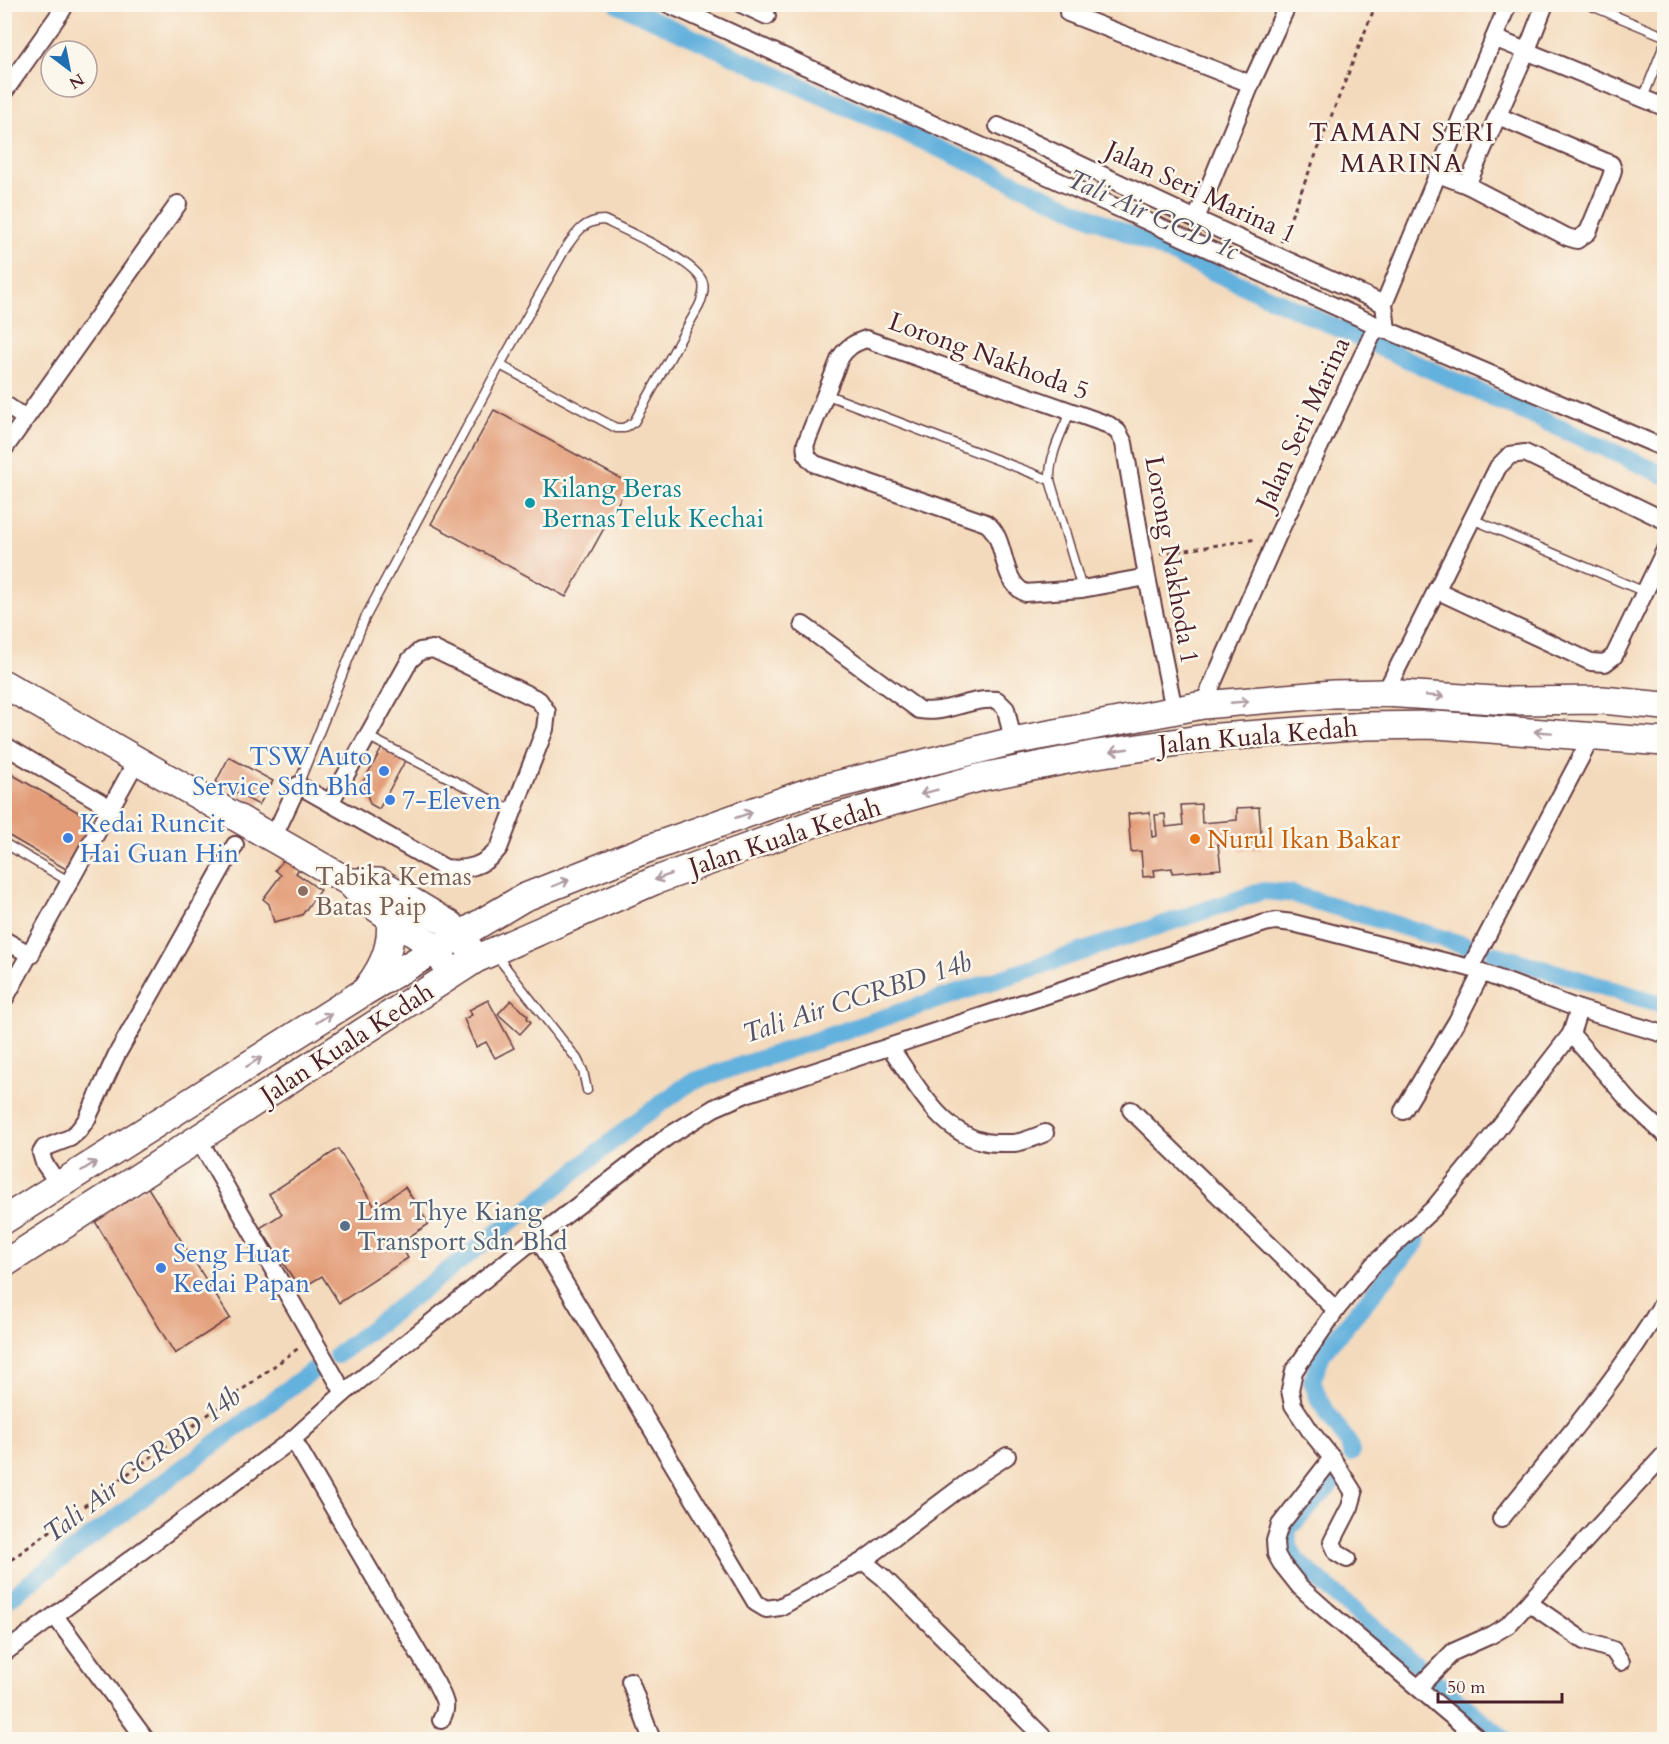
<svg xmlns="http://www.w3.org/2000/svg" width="1669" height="1744" viewBox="0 0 1669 1744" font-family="Cardo,serif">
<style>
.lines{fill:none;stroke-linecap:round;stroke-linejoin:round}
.canal{stroke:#63b1dd;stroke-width:18}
.building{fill:#e39e79}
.lane-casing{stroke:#643b41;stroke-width:11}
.street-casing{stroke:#643b41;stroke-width:20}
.primary-casing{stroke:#643b41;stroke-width:30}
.path{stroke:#643b41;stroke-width:3;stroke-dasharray:4.5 4.5;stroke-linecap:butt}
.lane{stroke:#fff;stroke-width:8}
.street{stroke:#fff;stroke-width:16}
.primary{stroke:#fff;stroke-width:27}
.oneway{stroke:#ae9aa0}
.culture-dot{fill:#0f9aa8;stroke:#fbf7ec;stroke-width:2}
.shop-dot{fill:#3f7fe0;stroke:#fbf7ec;stroke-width:2}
.food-dot{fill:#e8710a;stroke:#fbf7ec;stroke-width:2}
.education-dot{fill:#8d6e63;stroke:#fbf7ec;stroke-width:2}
.service-dot{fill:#5c6f8a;stroke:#fbf7ec;stroke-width:2}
.labels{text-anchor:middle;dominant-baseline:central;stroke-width:5;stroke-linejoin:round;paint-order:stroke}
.street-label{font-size:26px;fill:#4a1f2b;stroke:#fbf7ec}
.culture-label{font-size:26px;fill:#0d838f;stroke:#fbf7ec;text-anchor:start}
.shop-label{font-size:26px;fill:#366cbe;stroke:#fbf7ec;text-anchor:start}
.food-label{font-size:26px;fill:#c56008;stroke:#fbf7ec;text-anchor:start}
.education-label{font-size:26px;fill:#785e54;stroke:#fbf7ec;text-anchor:start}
.service-label{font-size:26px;fill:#4e5e75;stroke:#fbf7ec;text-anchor:start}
.neighbourhood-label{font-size:27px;letter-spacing:1.5px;fill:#4a1f2b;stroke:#fbf7ec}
.water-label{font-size:27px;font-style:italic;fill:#535269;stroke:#fbf7ec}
</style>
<rect width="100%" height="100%" fill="#fbf7ec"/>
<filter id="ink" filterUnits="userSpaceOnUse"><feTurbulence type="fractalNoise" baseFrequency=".0167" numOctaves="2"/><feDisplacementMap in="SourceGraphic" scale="12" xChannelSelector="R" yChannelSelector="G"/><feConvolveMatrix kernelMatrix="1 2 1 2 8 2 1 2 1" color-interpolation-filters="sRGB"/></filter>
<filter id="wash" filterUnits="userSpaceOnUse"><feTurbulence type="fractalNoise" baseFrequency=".008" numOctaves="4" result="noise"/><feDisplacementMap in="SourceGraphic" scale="24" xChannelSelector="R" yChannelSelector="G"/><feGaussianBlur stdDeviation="1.35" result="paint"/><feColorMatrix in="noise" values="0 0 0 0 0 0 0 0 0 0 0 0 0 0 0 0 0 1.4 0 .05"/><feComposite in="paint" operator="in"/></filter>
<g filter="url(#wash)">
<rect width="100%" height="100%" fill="#f4dabc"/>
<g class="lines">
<!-- canal -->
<g class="canal">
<polyline points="618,4 1664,475"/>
<polyline points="1494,954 1664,1005"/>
<polyline points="337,1355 545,1196 637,1121 691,1082 1263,891 1289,893 1468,946"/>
<polyline points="1351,1453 1349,1444 1320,1402 1312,1381 1322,1354 1417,1241"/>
<polyline points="1338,1477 1287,1530 1289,1545 1295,1559 1418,1666"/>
<polyline points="4,1602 312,1371"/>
<polyline points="1439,1684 1505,1740"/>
</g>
</g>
<g id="blocks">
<!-- building -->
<g class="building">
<polygon points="494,410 629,483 566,597 431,524"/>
<polygon points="382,748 405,761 379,809 370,804 363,782"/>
<polygon points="229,757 273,781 259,805 216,782"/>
<polygon points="4,770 85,816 87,832 66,869 4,833"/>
<polygon points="1201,804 1202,823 1237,820 1237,808 1259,807 1262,848 1240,850 1239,842 1218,844 1221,869 1172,873 1172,868 1154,870 1155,876 1143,877 1141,851 1131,852 1128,814 1150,812 1152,837 1157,836 1155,815 1165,814 1166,827 1183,825 1181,805"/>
<polygon points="285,858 299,869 296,873 320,890 302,915 274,922 269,904 263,899 281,875 275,870"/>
<polygon points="488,1000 514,1048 495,1058 486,1042 476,1047 464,1019 472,1015 469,1010"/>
<polygon points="511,1000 528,1016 527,1018 531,1022 520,1034 498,1014"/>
<polygon points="338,1149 375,1207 405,1187 429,1224 399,1243 408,1258 339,1303 322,1276 300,1289 260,1228 282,1214 269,1194"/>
<polygon points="147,1186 230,1318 175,1354 93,1218"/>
</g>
</g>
</g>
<g filter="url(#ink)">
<use href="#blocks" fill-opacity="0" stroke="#643b41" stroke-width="1.5"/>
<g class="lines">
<!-- lane casing -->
<g class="lane-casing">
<g id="lane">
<polyline points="1587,4 1664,36"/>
<polyline points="1643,98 1664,45"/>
<polyline points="825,394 1050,480"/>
<path d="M1070,412C1061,434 1049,456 1050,480L1082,589"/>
<polyline points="1472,519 1645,592"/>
<polyline points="367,736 513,811"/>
<path d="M298,785L365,618L500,365L565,249C576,233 584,220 604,220C625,230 698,262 703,283C705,291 702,299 699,306L634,422L624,428H616L500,365"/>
<polyline points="4,843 70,882"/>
<polyline points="496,955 577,1059 583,1071 587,1090"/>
</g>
</g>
<!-- street casing -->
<g class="street-casing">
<g id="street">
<polyline points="668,4 1387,330 1664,448"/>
<polyline points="741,4 767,16"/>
<polyline points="1068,13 1251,84"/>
<polyline points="1494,38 1664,107"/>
<polyline points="4,92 63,9"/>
<polyline points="998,126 1196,219 1384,304"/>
<polyline points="1438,174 1467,185 1567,237 1577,240 1588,232 1611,177 1613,170 1611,164 1498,116"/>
<polyline points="1467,185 1527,50 1545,4"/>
<polyline points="1196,219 1251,84 1288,4"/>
<polyline points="4,404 25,418"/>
<polyline points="4,449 178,204"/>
<path d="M1147,577L1082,589L1025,593C999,579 1008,539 986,523L815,464C808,459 804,452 806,443L840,358C847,347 854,343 866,339L1109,425L1118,432L1124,443L1147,577L1174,710"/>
<polyline points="1436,590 1591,662 1605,663 1614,656 1664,552"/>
<path d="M803,625L919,710C946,715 970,697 997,700L1006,709L1013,741"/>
<polyline points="1385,693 1498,467 1510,455 1525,453 1664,520"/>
<polyline points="1203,705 1277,537 1375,329 1387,330 1384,304 1508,4"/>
<polyline points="4,745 112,809"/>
<path d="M273,838L298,785L445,868C467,871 485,866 499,848L545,729L547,712L539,700L433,649L420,651L410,660L330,803"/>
<polyline points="4,940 31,955"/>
<polyline points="1470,968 1592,736"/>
<polyline points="4,1000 137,760"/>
<polyline points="1571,1034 1632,1104 1664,1134"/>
<path d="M890,1047C914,1081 939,1131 982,1141C991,1144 1005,1143 1014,1143C1024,1142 1035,1137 1045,1133"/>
<polyline points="1131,1110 1336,1310"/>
<polyline points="1403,1111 1457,1021 1482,972"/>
<polyline points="198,1138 344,1393"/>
<polyline points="59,1185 44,1163 41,1153 44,1148 70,1138 78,1131 87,1119 116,1056 235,845"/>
<polyline points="537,1237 756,1603 766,1609 780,1607 863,1561 884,1578 1046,1740"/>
<path d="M293,1439L436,1683C443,1698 450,1705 441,1720"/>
<polyline points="1332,1458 1354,1493 1350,1507 1332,1542 1337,1553 1347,1559"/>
<path d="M1501,1519C1558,1448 1618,1379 1664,1301"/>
<polyline points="863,1561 972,1479 1007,1456"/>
<polyline points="1529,1603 1584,1641 1613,1650 1621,1662"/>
<polyline points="55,1616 146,1740"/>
<polyline points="4,1653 293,1439 344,1393 537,1237 667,1137 714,1108 746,1094 1265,923 1276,921 1293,923 1470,968 1579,1009 1664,1034"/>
<polyline points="630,1681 652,1740"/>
<polyline points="1419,1687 1453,1652 1491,1635 1508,1625 1664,1455"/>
<polyline points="1480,1740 1327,1611 1300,1587 1281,1563 1276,1554 1275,1541 1280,1525 1332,1458 1311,1432 1293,1405 1290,1390 1294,1371 1336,1310 1373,1265 1434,1208 1479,1153 1571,1034 1579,1009"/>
</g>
</g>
<!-- primary casing -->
<g class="primary-casing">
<g id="primary">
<polyline points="4,684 349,882 368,902 437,949 445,964"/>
<polyline points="349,882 379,882 451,925 469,948"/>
<path d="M368,987C385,964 393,944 390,916"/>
<polyline points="4,1220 364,992 523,898 647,849 811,791 1013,741 1203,705 1333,694 1385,693 1510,701 1602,700 1664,706"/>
<polyline points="4,1264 476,959 654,881 815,823 982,777 1097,754 1206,738 1365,726 1436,725 1664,742"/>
</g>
</g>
<!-- path -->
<g class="path">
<polyline points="1281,242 1376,4"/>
<polyline points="1160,554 1257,539"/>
<polyline points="4,1565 300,1347"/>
</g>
<!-- lane -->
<use href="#lane" class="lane"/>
<!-- street -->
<use href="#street" class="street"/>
<!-- primary -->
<use href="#primary" class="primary"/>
</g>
<!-- one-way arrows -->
<defs><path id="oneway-shaft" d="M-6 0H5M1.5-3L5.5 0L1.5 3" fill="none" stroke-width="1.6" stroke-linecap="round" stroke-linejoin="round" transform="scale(1.5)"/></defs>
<g class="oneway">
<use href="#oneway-shaft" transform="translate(1435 696) rotate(4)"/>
<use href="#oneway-shaft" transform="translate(1240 702) rotate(-5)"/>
<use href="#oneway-shaft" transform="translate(1543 732) rotate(-176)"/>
<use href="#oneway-shaft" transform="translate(1119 750) rotate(172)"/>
<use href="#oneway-shaft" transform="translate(929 792) rotate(165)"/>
<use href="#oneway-shaft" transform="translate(744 815) rotate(-19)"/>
<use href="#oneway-shaft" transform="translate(663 877) rotate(160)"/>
<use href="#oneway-shaft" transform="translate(561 883) rotate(-22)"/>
<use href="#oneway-shaft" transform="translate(324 1018) rotate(-32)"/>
<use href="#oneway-shaft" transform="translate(254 1062) rotate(-32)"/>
<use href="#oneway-shaft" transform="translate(89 1166) rotate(-32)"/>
</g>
</g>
<!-- markers -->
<circle class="culture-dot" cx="530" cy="503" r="6"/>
<g class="shop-dot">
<circle cx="384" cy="771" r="6"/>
<circle cx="390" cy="800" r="6"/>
<circle cx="68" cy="838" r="6"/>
<circle cx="161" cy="1268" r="6"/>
</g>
<circle class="food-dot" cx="1195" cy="839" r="6"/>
<circle class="education-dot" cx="303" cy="891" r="6"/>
<circle class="service-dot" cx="345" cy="1226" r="6"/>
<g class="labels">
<!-- street labels -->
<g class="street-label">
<text transform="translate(1201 192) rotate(25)">Jalan Seri Marina 1</text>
<text transform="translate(989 356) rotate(20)">Lorong Nakhoda 5</text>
<text transform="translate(1303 423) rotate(-65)">Jalan Seri Marina</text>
<text transform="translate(1172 560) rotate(80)">Lorong Nakhoda 1</text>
<text transform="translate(1258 736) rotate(-5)">Jalan Kuala Kedah</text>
<text transform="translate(785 837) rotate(-18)">Jalan Kuala Kedah</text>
<text transform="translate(347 1043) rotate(-33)">Jalan Kuala Kedah</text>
</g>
<!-- culture labels -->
<g class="culture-label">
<text x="542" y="488">Kilang Beras<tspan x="542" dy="30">BernasTeluk Kechai</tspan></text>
</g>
<!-- shop labels -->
<g class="shop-label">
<text x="372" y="756" text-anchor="end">TSW Auto<tspan x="372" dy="30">Service Sdn Bhd</tspan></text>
<text x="402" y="800">7-Eleven</text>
<text x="80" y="823">Kedai Runcit<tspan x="80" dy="30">Hai Guan Hin</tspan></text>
<text x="173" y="1253">Seng Huat<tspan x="173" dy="30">Kedai Papan</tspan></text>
</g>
<!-- food labels -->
<g class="food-label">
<text x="1207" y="839">Nurul Ikan Bakar</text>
</g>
<!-- education labels -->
<g class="education-label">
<text x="315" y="876">Tabika Kemas<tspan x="315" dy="30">Batas Paip</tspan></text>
</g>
<!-- service labels -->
<g class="service-label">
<text x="357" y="1211">Lim Thye Kiang<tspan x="357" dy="30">Transport Sdn Bhd</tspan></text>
</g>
<!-- neighbourhood labels -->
<g class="neighbourhood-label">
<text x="1402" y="132">TAMAN SERI<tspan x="1402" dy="31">MARINA</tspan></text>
</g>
<!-- water labels -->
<g class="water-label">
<text transform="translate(1153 215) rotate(24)">Tali Air CCD 1c</text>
<text transform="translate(857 998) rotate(-18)">Tali Air CCRBD 14b</text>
<text transform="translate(142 1465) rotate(-37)">Tali Air CCRBD 14b</text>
</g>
</g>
<!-- margin -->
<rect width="1669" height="1744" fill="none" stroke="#fbf7ec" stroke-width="24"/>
<!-- north arrow -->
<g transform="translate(69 69) rotate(148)"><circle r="28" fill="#fbf7ec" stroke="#b4a19f" stroke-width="1.5"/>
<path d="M0-4.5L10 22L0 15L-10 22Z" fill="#1f6fb2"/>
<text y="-9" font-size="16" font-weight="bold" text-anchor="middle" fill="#4a1f2b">N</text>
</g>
<!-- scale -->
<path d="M1438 1693v9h124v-9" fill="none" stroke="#4a1f2b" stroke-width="3"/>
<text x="1447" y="1693" font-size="18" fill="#4a1f2b" stroke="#fbf7ec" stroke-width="4.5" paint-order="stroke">50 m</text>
</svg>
